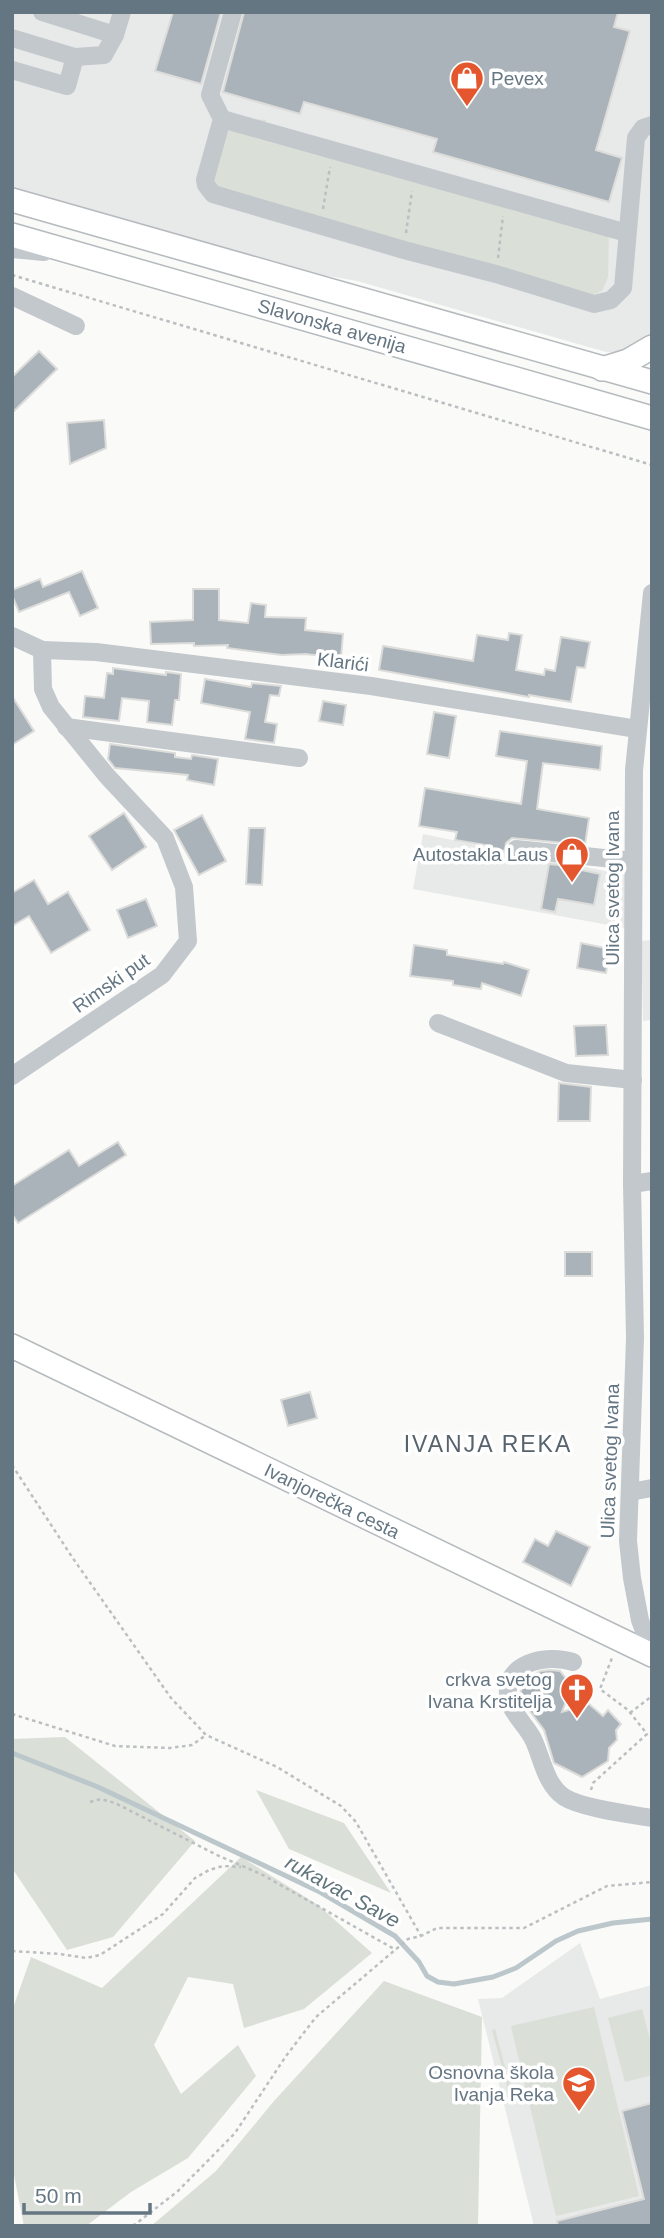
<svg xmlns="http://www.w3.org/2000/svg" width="664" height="2238" viewBox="0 0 664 2238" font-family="Arial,sans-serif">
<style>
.built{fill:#e8e9e9}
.green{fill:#dadfd7}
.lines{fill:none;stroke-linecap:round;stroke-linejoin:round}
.stream{stroke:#bbc7cb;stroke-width:5}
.building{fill:#aab3b9;stroke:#dcdcda;stroke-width:2}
.major-casing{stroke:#b5babe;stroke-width:26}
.path{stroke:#bbbfc2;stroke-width:2.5;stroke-dasharray:3.5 3.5;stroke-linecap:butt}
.minor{stroke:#c3c8cc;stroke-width:18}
.major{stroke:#fff;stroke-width:23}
.labels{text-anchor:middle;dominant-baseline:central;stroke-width:7;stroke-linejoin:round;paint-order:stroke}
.poi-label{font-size:19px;fill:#657683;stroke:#fff;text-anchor:end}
.street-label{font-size:19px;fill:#657683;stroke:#fff}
.water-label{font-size:21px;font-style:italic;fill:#60757c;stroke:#fff}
.quarter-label{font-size:23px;letter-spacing:2px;fill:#57646e;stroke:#fff}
</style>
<rect width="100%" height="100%" fill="#fafaf8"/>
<!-- built -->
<g class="built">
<polygon points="12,12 652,12 652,337 620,353 606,352 357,281 295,270 12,188"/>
<polygon points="423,834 625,875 625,928 413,889"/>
<polygon points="652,940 652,1020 643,1021 641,941"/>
<polygon points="580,1943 600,1999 652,1985 652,2226 534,2226 478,1999 502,1998"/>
</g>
<!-- green -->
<g class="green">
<polygon points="231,118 266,120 262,136 609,230 608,277 602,291 592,295 213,186 220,124"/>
<polygon points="65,1737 195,1841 113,1937 67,1950 12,1868 12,1739"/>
<polygon points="256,1790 344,1823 391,1893 289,1849"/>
<polygon points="241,1857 318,1905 372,1953 304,2009 244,2028 233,1984 188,1977 154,2045 181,2094 238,2045 256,2076 188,2158 131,2192 86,2226 24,2226 12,2165 12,2011 31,1957 102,1988"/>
<polygon points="384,1981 482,2017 478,2226 151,2226 216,2171 274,2101"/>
<polygon points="594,2007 639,2196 556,2216 511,2026"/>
<polygon points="642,2009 652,2047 652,2075 625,2082 608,2018"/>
<polygon points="495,2029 515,2104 512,2105 492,2030"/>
</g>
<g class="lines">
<!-- stream -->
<polyline class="stream" points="12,1753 98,1787 320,1892 395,1936 419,1962 427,1976 438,1982 454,1984 493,1977 516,1968 556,1941 578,1931 613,1923 652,1919"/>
</g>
<!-- building -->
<g class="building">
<polygon points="173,12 221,12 201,84 155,71"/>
<polygon points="244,12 618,12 614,27 630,31 596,150 622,158 609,202 433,152 437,139 304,102 300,114 223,92"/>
<polygon points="39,351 57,369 12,413 12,377"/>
<polygon points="104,420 106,448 70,464 67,423"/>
<polygon points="82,571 98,608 80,616 69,592 19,612 12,595 12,590 40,579 43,587"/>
<polygon points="193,589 219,589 219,620 248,623 251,603 266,605 265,617 306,618 305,630 343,634 341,658 305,654 282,655 227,648 228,645 194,646 194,643 151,644 150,622 193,620"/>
<polygon points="509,633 522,635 516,670 544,675 545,669 555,671 561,637 590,642 585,668 577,667 571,702 529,695 529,697 379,670 383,646 473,661 477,635 508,640"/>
<polygon points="113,668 166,675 166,672 181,674 179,700 175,700 172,725 147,722 149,701 122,698 119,721 83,717 85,696 104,698 107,673 113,674"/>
<polygon points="205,679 251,687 252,683 281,686 279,696 270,695 265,722 277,724 274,743 245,739 250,712 201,703"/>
<polygon points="12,696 34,731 12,745"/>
<polygon points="323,701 346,705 343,725 319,721"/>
<polygon points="434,712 456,716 449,758 427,754"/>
<polygon points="500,731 602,746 600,770 543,763 537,809 589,818 585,845 512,838 506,843 505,851 492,848 492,846 455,840 457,832 419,826 425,788 521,804 527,761 496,756"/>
<polygon points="110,744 175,753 175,757 191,759 192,755 218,759 214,785 187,780 188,775 115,768 108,759"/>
<polygon points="124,813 146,847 112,870 89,836"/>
<polygon points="202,815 226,861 199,875 174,830"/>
<polygon points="249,828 265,828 262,885 246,884"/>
<polygon points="549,864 581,867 581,870 600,874 594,905 558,899 555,912 541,909"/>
<polygon points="34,880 48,904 68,892 90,930 51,953 29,916 12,926 12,893"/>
<polygon points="146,899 157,926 128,938 117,910"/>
<polygon points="581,943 610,949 606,973 577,968"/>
<polygon points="414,945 447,950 447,955 503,964 504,962 529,970 521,996 482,983 481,989 453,985 453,981 410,976"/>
<polygon points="606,1025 608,1055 576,1056 574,1026"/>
<polygon points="559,1083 591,1087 590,1121 558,1121"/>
<polygon points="118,1142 126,1155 18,1223 12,1214 12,1186 69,1150 79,1166"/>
<rect x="565" y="1252" width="27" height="24"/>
<polygon points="310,1392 317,1418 288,1426 281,1400"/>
<polygon points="556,1531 590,1547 571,1586 523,1562 535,1539 548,1546"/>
<polygon points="551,1670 560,1671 572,1686 562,1712 589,1704 603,1716 608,1710 621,1724 616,1730 617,1740 609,1748 608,1761 582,1777 554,1763 544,1730 520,1698 522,1683 528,1677 541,1671"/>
<polygon points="652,2103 652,2226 558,2226 557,2221 644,2199 622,2111"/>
</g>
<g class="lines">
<!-- major casing -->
<g class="major-casing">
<g id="major">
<polyline points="12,200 652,382"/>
<polyline points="12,235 652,418"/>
<polyline points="602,369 628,361 652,347"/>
<polyline points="12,1346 652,1655"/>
</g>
</g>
<!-- path -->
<g class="path">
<polyline points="323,209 330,167"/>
<polyline points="406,233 412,191"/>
<polyline points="498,258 503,216"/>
<polyline points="12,275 652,465"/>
<polyline points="12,1465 72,1557 171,1698 206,1735 277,1767 341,1806 356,1822 421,1936"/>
<polyline points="630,1713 652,1696"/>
<polyline points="12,1714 115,1746 170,1748 192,1745 206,1735"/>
<polyline points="591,1790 593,1783 647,1734 628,1710 600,1689 612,1658"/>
<polyline points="90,1802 101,1799 115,1803 219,1856 261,1874 396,1950"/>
<polyline points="12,1951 60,1954 86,1958 100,1955 163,1914 195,1878 209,1870 223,1866 241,1867"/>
<polyline points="133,2226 178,2191 235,2133 286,2056 316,2017 408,1939 421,1936 437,1928 524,1928 607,1886 652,1882"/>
</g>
<!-- minor -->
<g class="minor">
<polyline points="42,12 115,35"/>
<polyline points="233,12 210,95 222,119 205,180 206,185 213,194 404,250 496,274 594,304 611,300 623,288 636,138 643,128 652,125"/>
<polyline points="12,38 75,57 104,55 115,35 122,12"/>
<polyline points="12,70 67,86 75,57"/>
<polyline points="222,119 627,233"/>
<polyline points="12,249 44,252"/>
<polyline points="12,296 76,326"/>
<polyline points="652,593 634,770 632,1184 635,1338 628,1541 632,1578 640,1620 652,1653"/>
<polyline points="12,636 42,650 43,689 51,707 107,776 165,838 184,887 188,941 162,975 12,1076"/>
<polyline points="42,650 96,652 371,686 637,729"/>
<polyline points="66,727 299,758"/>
<polyline points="516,849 633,861"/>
<polyline points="438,1023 566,1073 633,1080"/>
<polyline points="632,1184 652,1181"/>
<polyline points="630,1492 652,1488"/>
<path d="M573,1662C547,1653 500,1663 509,1700C512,1714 528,1727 534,1741C542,1759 546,1785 564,1797C581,1808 629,1814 652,1818"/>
</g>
<!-- major -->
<use href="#major" class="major"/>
</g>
<!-- icons -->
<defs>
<g id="shop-pin" transform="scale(1.75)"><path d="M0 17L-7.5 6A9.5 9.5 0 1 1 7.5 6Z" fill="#e4572e" stroke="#fff"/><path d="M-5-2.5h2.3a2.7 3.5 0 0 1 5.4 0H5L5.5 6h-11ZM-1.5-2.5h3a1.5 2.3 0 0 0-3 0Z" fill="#fff"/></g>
<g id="church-pin" transform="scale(1.75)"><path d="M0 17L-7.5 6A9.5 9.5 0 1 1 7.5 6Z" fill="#e4572e" stroke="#fff"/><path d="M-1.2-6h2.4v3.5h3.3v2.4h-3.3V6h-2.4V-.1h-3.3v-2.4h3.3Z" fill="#fff"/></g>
<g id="school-pin" transform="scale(1.75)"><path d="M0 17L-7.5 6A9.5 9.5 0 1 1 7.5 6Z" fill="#e4572e" stroke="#fff"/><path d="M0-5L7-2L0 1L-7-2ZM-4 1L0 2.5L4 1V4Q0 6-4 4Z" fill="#fff"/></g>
</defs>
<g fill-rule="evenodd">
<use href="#shop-pin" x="467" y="78"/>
<use href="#shop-pin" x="572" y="854"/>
<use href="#church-pin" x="577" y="1690"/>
<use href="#school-pin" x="579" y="2083"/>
</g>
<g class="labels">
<!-- poi labels -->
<g class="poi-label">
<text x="491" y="78" text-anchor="start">Pevex</text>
<text x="548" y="854">Autostakla Laus</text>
<text x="552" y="1679">crkva svetog<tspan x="552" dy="22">Ivana Krstitelja</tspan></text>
<text x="554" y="2072">Osnovna škola<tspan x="554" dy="22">Ivanja Reka</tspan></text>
</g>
<!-- street labels -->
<g class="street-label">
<text transform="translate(332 326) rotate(16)">Slavonska avenija</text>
<text transform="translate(343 662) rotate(7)">Klarići</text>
<text transform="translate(612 888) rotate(-90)">Ulica svetog Ivana</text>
<text transform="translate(111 983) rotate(-35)">Rimski put</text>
<text transform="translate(610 1461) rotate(-88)">Ulica svetog Ivana</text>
<text transform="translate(332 1501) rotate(26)">Ivanjorečka cesta</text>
</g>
<!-- water labels -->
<g class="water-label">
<text transform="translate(343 1891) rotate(29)">rukavac Save</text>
</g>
<!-- quarter labels -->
<g class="quarter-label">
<text x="488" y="1444">IVANJA REKA</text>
</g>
</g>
<!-- border -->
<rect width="664" height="2238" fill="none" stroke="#657683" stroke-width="28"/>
<!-- scale -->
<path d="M24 2203v10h126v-10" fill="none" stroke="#657683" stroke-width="3.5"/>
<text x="35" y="2203" font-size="21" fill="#657683" stroke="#ffffff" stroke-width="5" paint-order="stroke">50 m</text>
</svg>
